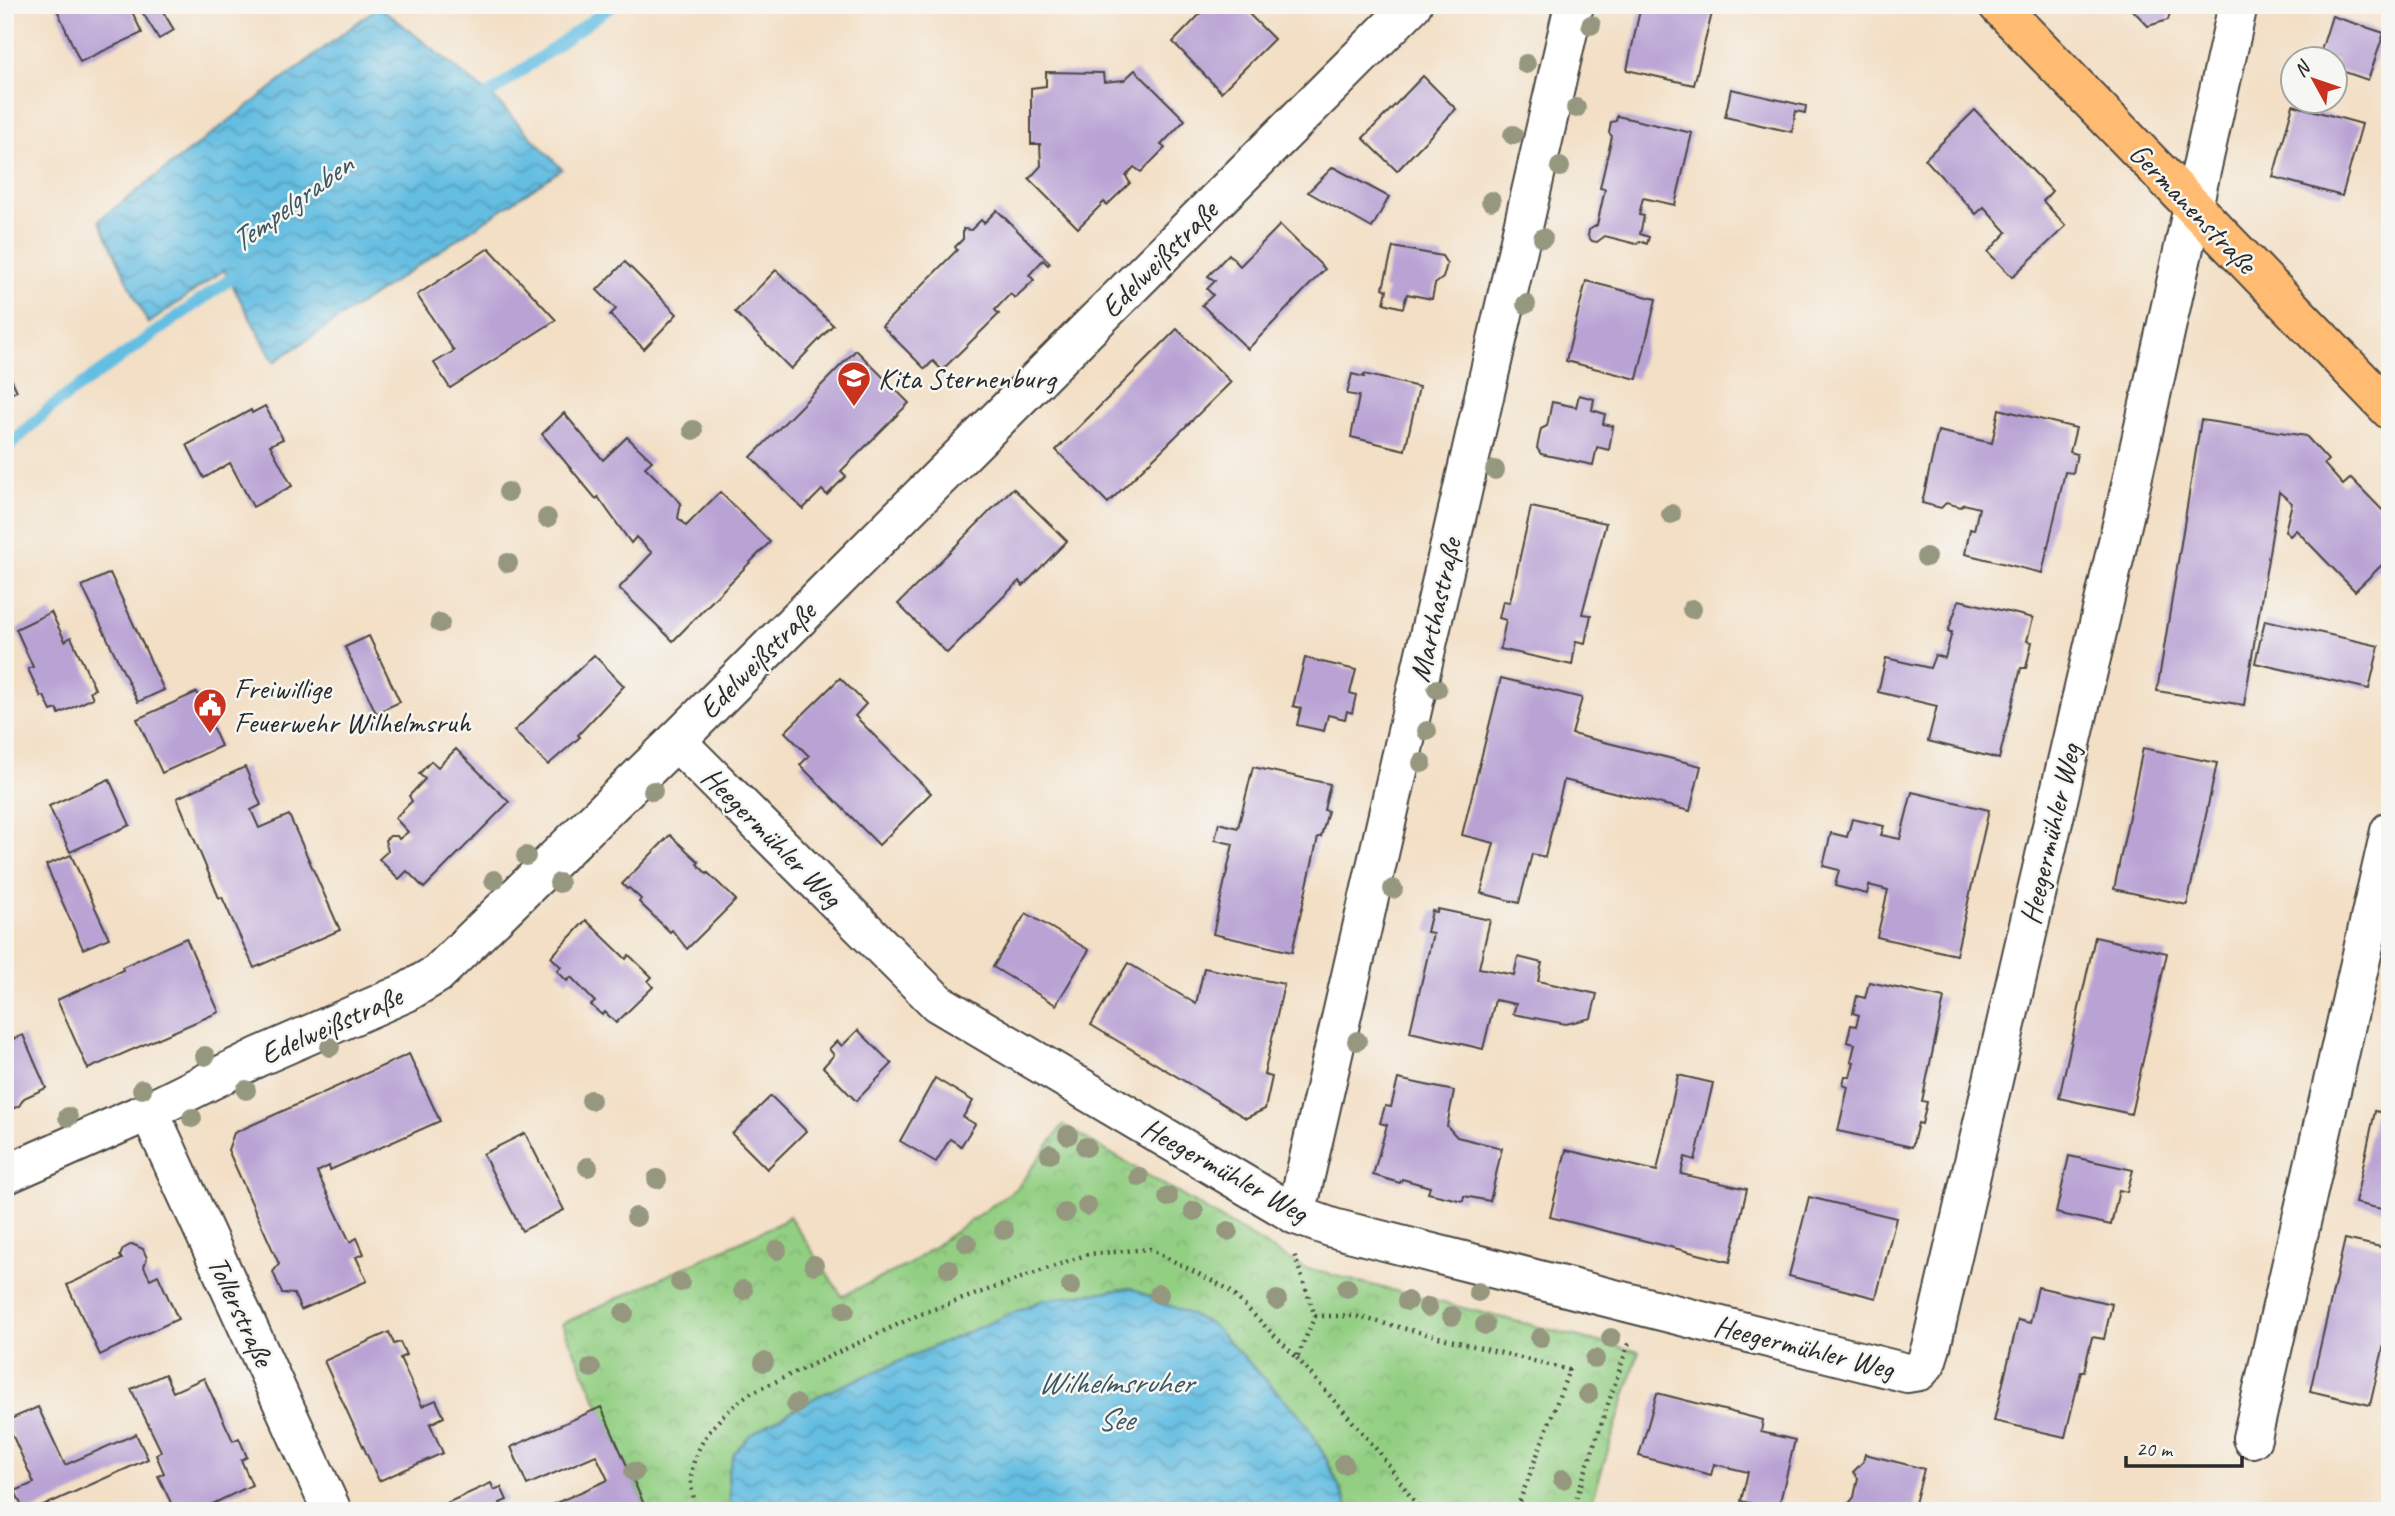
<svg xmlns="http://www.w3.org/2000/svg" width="2395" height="1516" viewBox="0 0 2395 1516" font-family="Caveat,sans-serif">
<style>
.park{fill:url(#park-crowns);stroke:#5f7d57;stroke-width:2}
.water{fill:url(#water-waves);stroke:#487486;stroke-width:2}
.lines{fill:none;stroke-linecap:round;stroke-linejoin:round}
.stream{stroke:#64bee2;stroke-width:12}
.building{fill:#b9a3d4}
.minor-casing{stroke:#494642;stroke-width:42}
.major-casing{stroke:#494642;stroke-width:42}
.path{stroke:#494642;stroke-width:4.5;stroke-dasharray:2 5;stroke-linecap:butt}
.minor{stroke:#fff;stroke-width:38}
.major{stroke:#ffbb71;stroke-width:38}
.tree{fill:#96977f}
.labels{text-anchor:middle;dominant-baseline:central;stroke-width:5;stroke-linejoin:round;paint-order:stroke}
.street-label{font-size:30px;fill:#2b2b2b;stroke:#f6f6f2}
.poi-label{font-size:30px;fill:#2b2b2b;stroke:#f6f6f2;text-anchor:start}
.water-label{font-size:32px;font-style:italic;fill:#3c5762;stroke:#f6f6f2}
</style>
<defs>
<pattern id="park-crowns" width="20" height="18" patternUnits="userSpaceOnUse" patternTransform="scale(1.75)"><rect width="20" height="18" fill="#93cf83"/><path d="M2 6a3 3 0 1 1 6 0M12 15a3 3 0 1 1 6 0" fill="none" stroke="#7fb271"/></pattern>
<pattern id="water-waves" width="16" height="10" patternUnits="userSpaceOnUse" patternTransform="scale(1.75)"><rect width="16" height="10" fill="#64bee2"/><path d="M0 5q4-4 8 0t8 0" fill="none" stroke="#539bb7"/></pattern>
</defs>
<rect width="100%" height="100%" fill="#f6f6f2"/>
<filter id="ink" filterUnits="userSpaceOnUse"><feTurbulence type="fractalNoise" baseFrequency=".0143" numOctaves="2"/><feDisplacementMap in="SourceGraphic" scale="14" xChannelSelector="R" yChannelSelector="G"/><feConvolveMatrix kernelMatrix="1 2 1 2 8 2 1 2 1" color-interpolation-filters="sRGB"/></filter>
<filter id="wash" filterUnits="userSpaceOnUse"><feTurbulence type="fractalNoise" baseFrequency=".00686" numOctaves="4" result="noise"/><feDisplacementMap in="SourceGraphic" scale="28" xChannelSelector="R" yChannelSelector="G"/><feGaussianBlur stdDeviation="1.57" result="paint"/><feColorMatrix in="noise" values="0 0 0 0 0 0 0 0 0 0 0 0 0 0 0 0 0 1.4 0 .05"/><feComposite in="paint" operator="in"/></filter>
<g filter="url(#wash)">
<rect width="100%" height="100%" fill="#f3dfc5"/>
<!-- park -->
<polygon class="park" points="1063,1125 1304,1268 1639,1352 1589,1511 1350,1511 1328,1461 1302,1417 1211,1324 1131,1288 1043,1300 816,1397 728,1473 731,1511 647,1511 562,1324 782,1222 789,1216 842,1296 908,1265 1018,1187"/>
<!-- water -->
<g class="water">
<polygon points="379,6 496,100 562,169 274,362 224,270 148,324 99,220"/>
<polygon points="1131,1288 1211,1324 1302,1417 1327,1461 1350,1511 731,1511 728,1473 734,1453 750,1435 816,1397 1043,1300"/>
</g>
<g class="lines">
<!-- stream -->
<g class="stream">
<polyline points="477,103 613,5"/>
<polyline points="5,450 51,407 243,270"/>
</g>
</g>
<g id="blocks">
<!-- building -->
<g class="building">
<polygon points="55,5 129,5 142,33 80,62"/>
<polygon points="150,5 159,5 174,30 159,39 141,10"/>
<polygon points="1209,5 1240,5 1274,39 1221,92 1173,42"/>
<polygon points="1641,5 1714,5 1694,85 1627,70"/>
<polygon points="2128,5 2172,5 2168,20 2148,26"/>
<polygon points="2332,16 2384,33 2368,80 2336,69 2336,60 2318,60"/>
<polygon points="1135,70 1185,120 1161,145 1165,148 1141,172 1134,167 1126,176 1130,183 1107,205 1104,202 1078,228 1029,179 1041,166 1040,144 1031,144 1031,88 1046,86 1046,72 1103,73 1104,82 1124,80"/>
<polygon points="1423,76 1456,109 1397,171 1363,138"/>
<polygon points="1731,89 1806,106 1805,113 1796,111 1792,132 1725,117"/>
<polygon points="2293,105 2362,124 2342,196 2273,177"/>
<polygon points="1975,110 2052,191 2043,201 2066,226 2012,277 1988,252 2007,232 1984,207 1976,214 1925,159"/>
<polygon points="1617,116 1692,133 1675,205 1643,198 1639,215 1644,216 1640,234 1649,237 1647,244 1640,241 1636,244 1605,236 1597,242 1592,241 1588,236 1589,230 1597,225 1605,189 1600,188 1612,136 1609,133 1611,122 1616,121"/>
<polygon points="1333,167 1389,197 1372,228 1308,192"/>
<polygon points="997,210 1050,263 1048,265 1043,260 1029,275 1034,280 1015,298 1010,294 995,310 999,314 942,370 933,361 925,369 882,326 957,250 955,247 963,239 963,229 971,230 981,220 984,223"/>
<polygon points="1280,225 1325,269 1248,349 1202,305 1213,295 1207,289 1215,281 1208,276 1229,254 1240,266"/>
<polygon points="1393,247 1442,256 1447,264 1443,278 1435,284 1432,299 1407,294 1403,308 1384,303 1387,290 1383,288"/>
<polygon points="489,248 556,320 450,388 434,363 454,351 417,295"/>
<polygon points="625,262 677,314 644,349 610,315 616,309 597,290"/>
<polygon points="776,270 833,325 791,369 735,312"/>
<polygon points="1586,281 1656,299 1637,379 1566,361"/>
<polygon points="1177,329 1231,382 1108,503 1056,450"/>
<polygon points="856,350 909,403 841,471 846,476 827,495 822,490 803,509 751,457"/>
<polygon points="5,366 17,391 5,396"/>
<polygon points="1352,374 1364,377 1364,374 1419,387 1405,450 1351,437 1359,396 1347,394"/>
<polygon points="1579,395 1594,399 1592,410 1605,414 1603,424 1613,426 1609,450 1597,447 1593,465 1541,454 1537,448 1541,429 1547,426 1552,402 1576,407"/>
<polygon points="265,406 283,439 270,445 292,486 253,507 230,463 204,478 187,445 251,410 252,413"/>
<polygon points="1999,409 2076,428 2070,452 2077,454 2073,473 2065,472 2042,573 1965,554 1970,529 1974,530 1979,508 1964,504 1961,507 1946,503 1941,508 1922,503 1938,431 1992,443"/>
<polygon points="564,413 603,460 627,437 652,461 645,467 681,503 678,518 686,526 720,492 770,542 673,641 619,588 652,553 636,537 631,543 598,497 596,499 542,434"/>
<polygon points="2201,420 2306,436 2328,460 2324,464 2343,485 2351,478 2390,518 2390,557 2355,591 2296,530 2290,536 2285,531 2292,503 2279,492 2244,705 2157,691"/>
<polygon points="1013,488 1067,541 1023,586 1019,581 947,653 898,604"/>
<polygon points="1531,507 1606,523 1582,614 1591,615 1585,643 1576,641 1572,665 1500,649 1506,620 1499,618 1503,601 1510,602"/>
<polygon points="110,573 164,690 138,702 82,586"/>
<polygon points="1959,600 2033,618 2027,641 2032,642 2026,668 2021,668 1999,759 1928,741 1937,706 1878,692 1886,658 1930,668 1935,655 1945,658 1952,632 1948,632"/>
<polygon points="51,612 65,641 71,637 95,689 90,691 93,698 59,714 57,709 51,711 44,696 41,697 28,669 33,667 16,629"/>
<polygon points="2265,620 2379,646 2369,689 2255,663"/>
<polygon points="369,636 400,702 376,713 345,647"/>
<polygon points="594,655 624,686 578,735 580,737 548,765 514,731"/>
<polygon points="1305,658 1356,670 1350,693 1356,695 1352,713 1347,711 1345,719 1328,715 1324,731 1297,725 1301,708 1293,706"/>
<polygon points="840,678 866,704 855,716 931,793 879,845 800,765 809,756 785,732"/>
<polygon points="1501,678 1582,698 1572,734 1701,766 1690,811 1564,780 1545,857 1532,854 1519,903 1481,893 1494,843 1462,835"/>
<polygon points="197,692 221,746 162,773 137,719"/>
<polygon points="2143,748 2217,763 2187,905 2114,889"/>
<polygon points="456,749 509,802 424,888 407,871 399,879 379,859 388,851 385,840 390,836 397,836 399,839 408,832 395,818 412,801 409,796 425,779 419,774 431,761 438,767"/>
<polygon points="245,767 261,805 251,810 259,828 289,815 340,930 254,968 222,897 219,898 177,798"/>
<polygon points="1253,767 1330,784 1324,810 1328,811 1321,837 1318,837 1292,952 1213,934 1233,844 1215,840 1219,823 1238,828"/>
<polygon points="109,779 130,825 70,852 49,806"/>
<polygon points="1912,792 1989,810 1956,955 1877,937 1888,890 1869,885 1867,894 1835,886 1839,870 1823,866 1831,833 1847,837 1852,819 1884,826 1881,835 1900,839"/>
<polygon points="670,835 699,862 697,864 707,874 708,873 736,900 687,949 672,930 670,932 639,902 641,899 629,888 627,889 622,884"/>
<polygon points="71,855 109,938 83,949 46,865"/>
<polygon points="1438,909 1490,920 1479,968 1514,975 1518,957 1542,963 1538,981 1597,994 1591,1018 1566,1024 1513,1014 1516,1004 1495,1000 1483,1049 1410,1032 1433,933 1427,932 1432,911 1437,912"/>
<polygon points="1026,913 1089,950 1056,1005 993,967"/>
<polygon points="586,920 626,959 629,955 652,977 648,981 653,987 616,1023 605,1012 602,1015 591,1005 595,1002 571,977 567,981 557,971 561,967 551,957"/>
<polygon points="2095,937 2167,953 2131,1114 2059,1098"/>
<polygon points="186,938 219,1012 88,1069 57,1000 123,970 122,967"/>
<polygon points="1128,963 1196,1004 1204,968 1284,984 1264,1075 1272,1077 1265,1109 1246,1118 1091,1025"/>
<polygon points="1869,982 1944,998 1922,1101 1927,1102 1922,1124 1918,1123 1912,1147 1838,1131 1848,1087 1843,1085 1845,1076 1850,1077 1854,1062 1851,1061 1855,1044 1847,1042 1851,1025 1856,1026 1859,1015 1853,1013 1857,996 1865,998"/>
<polygon points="858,1030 892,1064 856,1101 823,1067 834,1055 829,1049 837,1041 842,1046"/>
<polygon points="23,1035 46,1088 24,1098 19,1106 5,1112 5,1042"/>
<polygon points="409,1054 440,1121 330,1170 329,1166 317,1172 350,1242 357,1238 364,1254 356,1257 367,1281 301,1310 294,1294 282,1293 273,1272 279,1264 228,1150 234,1133"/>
<polygon points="1678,1075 1713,1083 1695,1160 1685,1157 1681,1174 1747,1189 1730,1262 1550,1217 1566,1150 1657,1171"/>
<polygon points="935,1078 973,1101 963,1117 975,1124 961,1146 950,1139 936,1162 900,1141"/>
<polygon points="1398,1079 1454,1091 1447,1126 1457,1137 1502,1148 1490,1201 1464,1196 1463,1201 1428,1193 1430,1187 1402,1179 1400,1183 1373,1175 1387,1125 1380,1123 1385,1106 1391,1107"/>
<polygon points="771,1096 806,1131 767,1169 732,1134"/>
<polygon points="2375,1111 2390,1114 2390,1211 2355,1203"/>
<polygon points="525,1133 564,1210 522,1231 483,1154"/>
<polygon points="2069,1156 2133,1170 2127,1192 2119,1190 2111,1225 2056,1213"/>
<polygon points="1809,1197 1896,1218 1876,1298 1789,1276"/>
<polygon points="2345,1239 2390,1249 2390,1319 2370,1405 2310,1391"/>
<polygon points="132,1244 143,1249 147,1258 144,1267 150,1279 158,1275 178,1319 100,1355 67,1285 122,1259 120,1256 123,1249"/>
<polygon points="2038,1287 2112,1304 2104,1339 2092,1337 2084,1371 2081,1371 2065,1437 1994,1421 2018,1320 2030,1323"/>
<polygon points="389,1332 394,1344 400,1342 406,1355 400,1358 422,1406 436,1400 444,1417 430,1424 443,1453 379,1481 324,1361"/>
<polygon points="165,1374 173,1392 204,1378 233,1441 239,1438 247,1457 241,1460 252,1485 198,1511 181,1511 178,1505 173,1507 158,1476 164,1473 156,1455 161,1451 131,1389"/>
<polygon points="1657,1393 1763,1420 1761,1432 1795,1440 1778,1510 1741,1501 1748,1472 1714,1464 1711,1475 1639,1456"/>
<polygon points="38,1407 65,1465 136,1434 148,1459 32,1511 24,1511 15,1491 34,1483 6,1421"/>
<polygon points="601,1407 647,1511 551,1511 549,1506 608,1480 596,1455 527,1485 511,1447"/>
<polygon points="1865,1454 1924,1469 1913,1511 1843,1511 1854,1497 1858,1478 1853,1472 1863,1462"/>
<polygon points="491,1483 494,1490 501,1487 507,1500 500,1503 503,1511 429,1511"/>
</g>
</g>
</g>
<g filter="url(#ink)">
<use href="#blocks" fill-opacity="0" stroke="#494642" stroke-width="2"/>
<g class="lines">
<!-- minor casing -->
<g class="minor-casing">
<g id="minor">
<polyline points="676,741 938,1003 1296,1215 1333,1228 1907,1373 1919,1371 1926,1363 1931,1347 2127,503 2238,5"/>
<polyline points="149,1111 332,1511"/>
<polyline points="5,1175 149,1111 258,1057 407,992 437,974 676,741 1412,5"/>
<polyline points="1296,1215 1574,5"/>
<polyline points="2252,1438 2390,831"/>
</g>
</g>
<!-- major casing -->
<g class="major-casing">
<polyline id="major" points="1998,5 2390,410"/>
</g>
<!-- path -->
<g class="path">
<polyline points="1315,1316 1355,1316 1569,1370 1516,1511"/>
<polyline points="1297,1358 1379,1452 1421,1511"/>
<path d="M697,1511C695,1500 690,1488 691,1478C693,1442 723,1413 749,1394L918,1315L1088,1254L1150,1249L1228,1289L1297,1358L1315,1316L1294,1254"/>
<polyline points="1572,1511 1629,1342"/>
</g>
<!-- minor -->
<use href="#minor" class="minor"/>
<!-- major -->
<use href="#major" class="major"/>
</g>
<!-- trees -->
<g class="tree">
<circle cx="1591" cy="25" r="10"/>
<circle cx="1526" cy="64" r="10"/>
<circle cx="1576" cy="108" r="10"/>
<circle cx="1513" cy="135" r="10"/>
<circle cx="1560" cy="167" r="10"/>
<circle cx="1491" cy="201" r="10"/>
<circle cx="1543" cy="238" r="10"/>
<circle cx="1526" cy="304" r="10"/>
<circle cx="693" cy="430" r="10"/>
<circle cx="1495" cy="470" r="10"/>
<circle cx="508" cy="492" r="10"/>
<circle cx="1671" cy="514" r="10"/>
<circle cx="547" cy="518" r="10"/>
<circle cx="1926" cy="557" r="10"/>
<circle cx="508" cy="563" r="10"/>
<circle cx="1692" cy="609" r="10"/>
<circle cx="440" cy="623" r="10"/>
<circle cx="1437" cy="689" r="10"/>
<circle cx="1427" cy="731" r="10"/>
<circle cx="1422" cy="763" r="10"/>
<circle cx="653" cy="791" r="10"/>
<circle cx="526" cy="856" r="10"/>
<circle cx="494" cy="880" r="10"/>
<circle cx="559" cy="883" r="10"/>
<circle cx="1393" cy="889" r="10"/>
<circle cx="1357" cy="1041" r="10"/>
<circle cx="330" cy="1047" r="10"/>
<circle cx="205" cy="1056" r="10"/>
<circle cx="142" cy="1089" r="10"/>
<circle cx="246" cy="1090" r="10"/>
<circle cx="591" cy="1100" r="10"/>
<circle cx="68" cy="1117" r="10"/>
<circle cx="192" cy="1118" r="10"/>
<circle cx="1068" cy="1135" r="10"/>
<circle cx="1086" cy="1147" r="10"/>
<circle cx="1050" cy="1154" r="10"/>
<circle cx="588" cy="1167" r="10"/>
<circle cx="1139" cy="1177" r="10"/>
<circle cx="657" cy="1179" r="10"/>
<circle cx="1168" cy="1197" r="10"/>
<circle cx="1087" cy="1206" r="10"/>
<circle cx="1194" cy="1211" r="10"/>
<circle cx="1065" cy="1213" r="10"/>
<circle cx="636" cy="1217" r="10"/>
<circle cx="1004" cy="1230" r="10"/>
<circle cx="1228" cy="1231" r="10"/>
<circle cx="967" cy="1243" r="10"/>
<circle cx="777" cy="1250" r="10"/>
<circle cx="814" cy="1265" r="10"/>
<circle cx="949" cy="1269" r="10"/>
<circle cx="680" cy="1282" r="10"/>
<circle cx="1071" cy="1286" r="10"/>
<circle cx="1347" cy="1288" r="10"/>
<circle cx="743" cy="1290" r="10"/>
<circle cx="1478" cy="1292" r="10"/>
<circle cx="1159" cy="1294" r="10"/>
<circle cx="1277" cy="1300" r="10"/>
<circle cx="1407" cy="1301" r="10"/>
<circle cx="1428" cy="1307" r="10"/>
<circle cx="845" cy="1310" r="10"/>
<circle cx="624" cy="1313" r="10"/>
<circle cx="1452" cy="1316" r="10"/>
<circle cx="1485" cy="1325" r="10"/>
<circle cx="1540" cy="1338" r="10"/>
<circle cx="1611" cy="1338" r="10"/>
<circle cx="1595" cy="1359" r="10"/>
<circle cx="764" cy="1362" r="10"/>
<circle cx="591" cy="1368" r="10"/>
<circle cx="1588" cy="1394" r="10"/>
<circle cx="796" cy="1404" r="10"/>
<circle cx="1344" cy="1464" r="10"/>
<circle cx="634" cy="1472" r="10"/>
<circle cx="1563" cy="1479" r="10"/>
</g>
</g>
<!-- icons -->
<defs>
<g id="school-pin" transform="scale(1.75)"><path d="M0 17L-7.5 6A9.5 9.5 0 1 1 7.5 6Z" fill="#c8321e" stroke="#f6f6f2"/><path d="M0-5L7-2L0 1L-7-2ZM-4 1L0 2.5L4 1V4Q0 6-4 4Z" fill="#fff"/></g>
<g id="civic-pin" transform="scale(1.75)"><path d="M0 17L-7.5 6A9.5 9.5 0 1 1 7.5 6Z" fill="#c8321e" stroke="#f6f6f2"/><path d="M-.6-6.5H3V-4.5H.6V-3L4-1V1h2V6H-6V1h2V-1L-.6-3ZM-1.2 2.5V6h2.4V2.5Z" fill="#fff"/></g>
</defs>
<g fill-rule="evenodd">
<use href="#school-pin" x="854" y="378"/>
<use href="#civic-pin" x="210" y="705"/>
</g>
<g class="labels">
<!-- street labels -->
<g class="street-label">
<text transform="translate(2193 208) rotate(46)">Germanenstraße</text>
<text transform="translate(1159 259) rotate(-45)">Edelweißstraße</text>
<text transform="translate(1435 610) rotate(-77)">Marthastraße</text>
<text transform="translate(757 660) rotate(-45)">Edelweißstraße</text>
<text transform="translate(2050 834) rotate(-77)">Heegermühler Weg</text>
<text transform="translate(772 837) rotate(45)">Heegermühler Weg</text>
<text transform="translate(331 1025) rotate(-24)">Edelweißstraße</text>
<text transform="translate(1225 1170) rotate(29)">Heegermühler Weg</text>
<text transform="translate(241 1311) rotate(65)">Tollerstraße</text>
<text transform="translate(1804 1347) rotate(14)">Heegermühler Weg</text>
</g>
<!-- poi labels -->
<g class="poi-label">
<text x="878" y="378">Kita Sternenburg</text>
<text x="234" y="688">Freiwillige<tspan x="234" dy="34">Feuerwehr Wilhelmsruh</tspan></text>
</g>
<!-- water labels -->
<g class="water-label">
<text transform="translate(291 203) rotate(-36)">Tempelgraben</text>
<text x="1115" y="1382">Wilhelmsruher<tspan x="1115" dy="37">See</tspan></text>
</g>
</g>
<!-- margin -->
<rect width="2395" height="1516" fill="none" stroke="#f6f6f2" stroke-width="28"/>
<!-- north arrow -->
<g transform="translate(2314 80) rotate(310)"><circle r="33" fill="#f6f6f2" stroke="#a5a5a2" stroke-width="2"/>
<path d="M0-5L12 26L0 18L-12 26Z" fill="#c8321e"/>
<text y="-10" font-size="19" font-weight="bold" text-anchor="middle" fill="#2b2b2b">N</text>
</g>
<!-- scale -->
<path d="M2126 1456v10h116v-10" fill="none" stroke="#2b2b2b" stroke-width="3.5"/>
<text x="2136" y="1456" font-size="21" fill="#2b2b2b" stroke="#f6f6f2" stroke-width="5" paint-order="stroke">20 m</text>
</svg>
